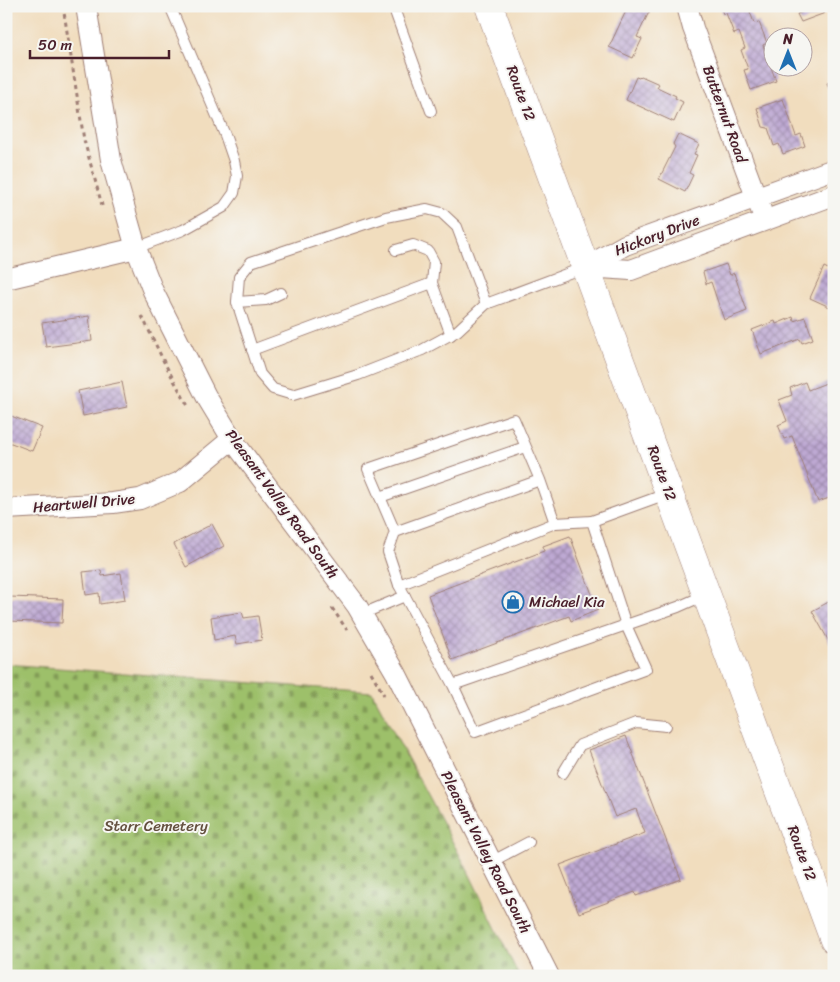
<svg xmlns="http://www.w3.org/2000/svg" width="840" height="982" viewBox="0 0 840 982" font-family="Sriracha,sans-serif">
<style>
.cemetery{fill:url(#cemetery-stones);stroke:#74704a}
.building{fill:url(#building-cross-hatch)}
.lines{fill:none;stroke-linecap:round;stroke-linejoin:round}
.service-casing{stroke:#9e7e74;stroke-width:12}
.minor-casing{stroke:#9e7e74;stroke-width:22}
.trunk-casing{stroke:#9e7e74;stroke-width:29}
.path{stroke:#9e7e74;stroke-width:3;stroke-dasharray:4 4;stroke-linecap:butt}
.service{stroke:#fff;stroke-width:10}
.minor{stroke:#fff;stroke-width:20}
.trunk{stroke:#fff;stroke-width:28}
.labels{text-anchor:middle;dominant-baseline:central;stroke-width:4;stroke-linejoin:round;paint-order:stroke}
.street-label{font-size:15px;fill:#4a1f2b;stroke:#f6f6f2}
.poi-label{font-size:15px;fill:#4a1f2b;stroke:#f6f6f2;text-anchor:start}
.park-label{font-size:15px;fill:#634f3e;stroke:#f6f6f2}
</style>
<defs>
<pattern id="cemetery-stones" width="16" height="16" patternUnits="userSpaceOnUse" patternTransform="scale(1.25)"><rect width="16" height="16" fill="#9dc06a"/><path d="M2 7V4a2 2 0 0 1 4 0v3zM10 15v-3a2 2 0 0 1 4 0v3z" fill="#829b57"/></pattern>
<pattern id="building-cross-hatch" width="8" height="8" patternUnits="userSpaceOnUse" patternTransform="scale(1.25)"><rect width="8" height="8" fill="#bea9d3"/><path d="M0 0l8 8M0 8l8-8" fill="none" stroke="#9c89ab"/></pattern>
</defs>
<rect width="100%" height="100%" fill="#f6f6f2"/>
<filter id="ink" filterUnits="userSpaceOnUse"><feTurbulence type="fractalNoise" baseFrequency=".02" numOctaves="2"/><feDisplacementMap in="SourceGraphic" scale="10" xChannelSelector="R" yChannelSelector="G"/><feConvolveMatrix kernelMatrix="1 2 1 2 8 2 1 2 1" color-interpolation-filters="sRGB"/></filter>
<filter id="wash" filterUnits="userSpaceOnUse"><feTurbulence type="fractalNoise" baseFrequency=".0096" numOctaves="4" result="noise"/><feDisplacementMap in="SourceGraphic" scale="20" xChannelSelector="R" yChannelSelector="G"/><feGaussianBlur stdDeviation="1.12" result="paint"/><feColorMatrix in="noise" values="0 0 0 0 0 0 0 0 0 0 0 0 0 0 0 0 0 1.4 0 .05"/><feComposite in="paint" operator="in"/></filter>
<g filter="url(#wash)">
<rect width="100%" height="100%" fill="#f1ddbe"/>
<!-- cemetery -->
<polygon class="cemetery" points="6,664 372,692 466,867 519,976 6,976"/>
<g id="blocks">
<!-- building -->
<g class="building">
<polygon points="624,6 643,6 650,10 637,37 642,39 633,58 609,47 626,11 622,10"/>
<polygon points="720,6 748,6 754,23 759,22 767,43 763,45 776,81 751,90 744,70 748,69 741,50 745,48 739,32 734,34 726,13 723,14"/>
<polygon points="799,6 822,6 825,13 801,22 797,14 802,12"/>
<polygon points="641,76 659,84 657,87 676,96 675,98 683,102 674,122 626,100 636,77 639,78"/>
<polygon points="834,81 834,101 827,83"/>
<polygon points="783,99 796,136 801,134 805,146 783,154 779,144 774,146 768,128 763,127 757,108"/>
<polygon points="678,134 699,144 694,154 697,155 689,173 693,175 685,192 659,179 675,147 673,144"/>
<polygon points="834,257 834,309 810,298 824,267 828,269"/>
<polygon points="726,264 730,275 734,273 747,311 724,320 711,282 706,284 703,272"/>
<polygon points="89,316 92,341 46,347 42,323"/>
<polygon points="793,317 794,321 805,317 813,339 802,343 800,339 761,354 752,330 775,321 776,324"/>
<polygon points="834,380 834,500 832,497 818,502 792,436 784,439 778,425 787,421 779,400 792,395 790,388 805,382 808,390"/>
<polygon points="122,382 127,407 83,416 78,391"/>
<polygon points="6,414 42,428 32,451 6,441"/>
<polygon points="212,524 224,546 186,567 174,544"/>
<polygon points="570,536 598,610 571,621 569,616 452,660 428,595 544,551 543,546"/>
<polygon points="101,570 102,576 121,573 125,600 100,604 99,593 86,595 83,572"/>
<polygon points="10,597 63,599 62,623 9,621"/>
<polygon points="834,599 834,644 831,645 812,611"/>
<polygon points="242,612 244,618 258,616 262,640 237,644 235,636 214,640 211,617"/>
<polygon points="626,736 681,879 636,896 635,892 579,913 560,865 645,833 636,809 615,817 589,750"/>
</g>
</g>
</g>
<g filter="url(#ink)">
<use href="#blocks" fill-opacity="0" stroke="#9e7e74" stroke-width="1"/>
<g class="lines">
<!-- service casing -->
<g class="service-casing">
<g id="service">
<polyline points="393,6 431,111"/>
<polyline points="136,248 183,230 224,207 234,193 237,176 234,161 225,135 170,6"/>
<polyline points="396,250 413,245 428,251 434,262 432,283"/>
<polyline points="237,302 266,300 281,293"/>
<polyline points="486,304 457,227 442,213 427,209 386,217 251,262 239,277 237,302 260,374 273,389 293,395 358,375 422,350 457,331 486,304 585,267"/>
<polyline points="252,350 432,283 451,335"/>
<polyline points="540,480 395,532 368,469 514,419 540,480 555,523"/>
<polyline points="380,497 525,447"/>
<polyline points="592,521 669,493"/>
<polyline points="395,532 388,552 399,585"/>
<polyline points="362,614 405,596"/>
<polyline points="453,685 399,585 555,523 592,521 626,625 646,669 475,732 453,685 678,607 705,595"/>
<polyline points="563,773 580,745 636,723 666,726"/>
<polyline points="491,862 529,842"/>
</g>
</g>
<!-- minor casing -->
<g class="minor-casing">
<g id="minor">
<polyline points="86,6 111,160 136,248 153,291 206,396 232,439 357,606 396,673 549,976"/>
<polyline points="687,6 693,28 761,210"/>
<polyline points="586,267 625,245 834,169"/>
<polyline points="586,267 631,270 834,195"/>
<polyline points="6,279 136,248"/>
<polyline points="6,509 113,503 140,499 180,482 232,439"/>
</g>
</g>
<!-- trunk casing -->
<g class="trunk-casing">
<polyline id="trunk" points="489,6 834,940"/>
</g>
<!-- path -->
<g class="path">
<polyline points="63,6 84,140 103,209"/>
<polyline points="142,316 164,362 188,406"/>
<polyline points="332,608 347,630"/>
<polyline points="371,672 384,695"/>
</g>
<!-- service -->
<use href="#service" class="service"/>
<!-- minor -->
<use href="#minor" class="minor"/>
<!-- trunk -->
<use href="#trunk" class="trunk"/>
</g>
</g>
<!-- icons -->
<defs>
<g id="shop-ring" transform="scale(1.125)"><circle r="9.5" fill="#f6f6f2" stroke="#1f6fb2" stroke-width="1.5"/><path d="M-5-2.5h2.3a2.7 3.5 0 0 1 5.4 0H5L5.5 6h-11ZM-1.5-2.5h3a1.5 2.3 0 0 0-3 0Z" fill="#1f6fb2"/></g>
</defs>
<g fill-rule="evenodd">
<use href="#shop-ring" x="513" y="602"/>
</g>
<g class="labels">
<!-- street labels -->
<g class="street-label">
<text transform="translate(521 93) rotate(70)">Route 12</text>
<text transform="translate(725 114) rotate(70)">Butternut Road</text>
<text transform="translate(657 235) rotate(-21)">Hickory Drive</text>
<text transform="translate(662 473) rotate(70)">Route 12</text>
<text transform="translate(84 503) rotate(-5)">Heartwell Drive</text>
<text transform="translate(282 504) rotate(54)">Pleasant Valley Road South</text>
<text transform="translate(486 852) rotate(63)">Pleasant Valley Road South</text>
<text transform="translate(802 853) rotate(70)">Route 12</text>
</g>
<!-- poi labels -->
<g class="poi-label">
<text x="529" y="602">Michael Kia</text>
</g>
<!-- park labels -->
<g class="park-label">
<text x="156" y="826">Starr Cemetery</text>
</g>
</g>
<!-- margin -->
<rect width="840" height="982" fill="none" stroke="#f6f6f2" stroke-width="25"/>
<!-- north arrow -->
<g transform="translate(788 52)"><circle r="24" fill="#f6f6f2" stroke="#b1a0a2"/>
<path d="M0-4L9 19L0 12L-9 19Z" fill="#1f6fb2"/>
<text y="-8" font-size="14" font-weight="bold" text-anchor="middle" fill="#4a1f2b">N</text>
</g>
<!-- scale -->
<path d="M30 50v8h139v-8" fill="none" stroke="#4a1f2b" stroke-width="2.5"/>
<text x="38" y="50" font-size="15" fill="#4a1f2b" stroke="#f6f6f2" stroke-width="4" paint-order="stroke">50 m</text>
</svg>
